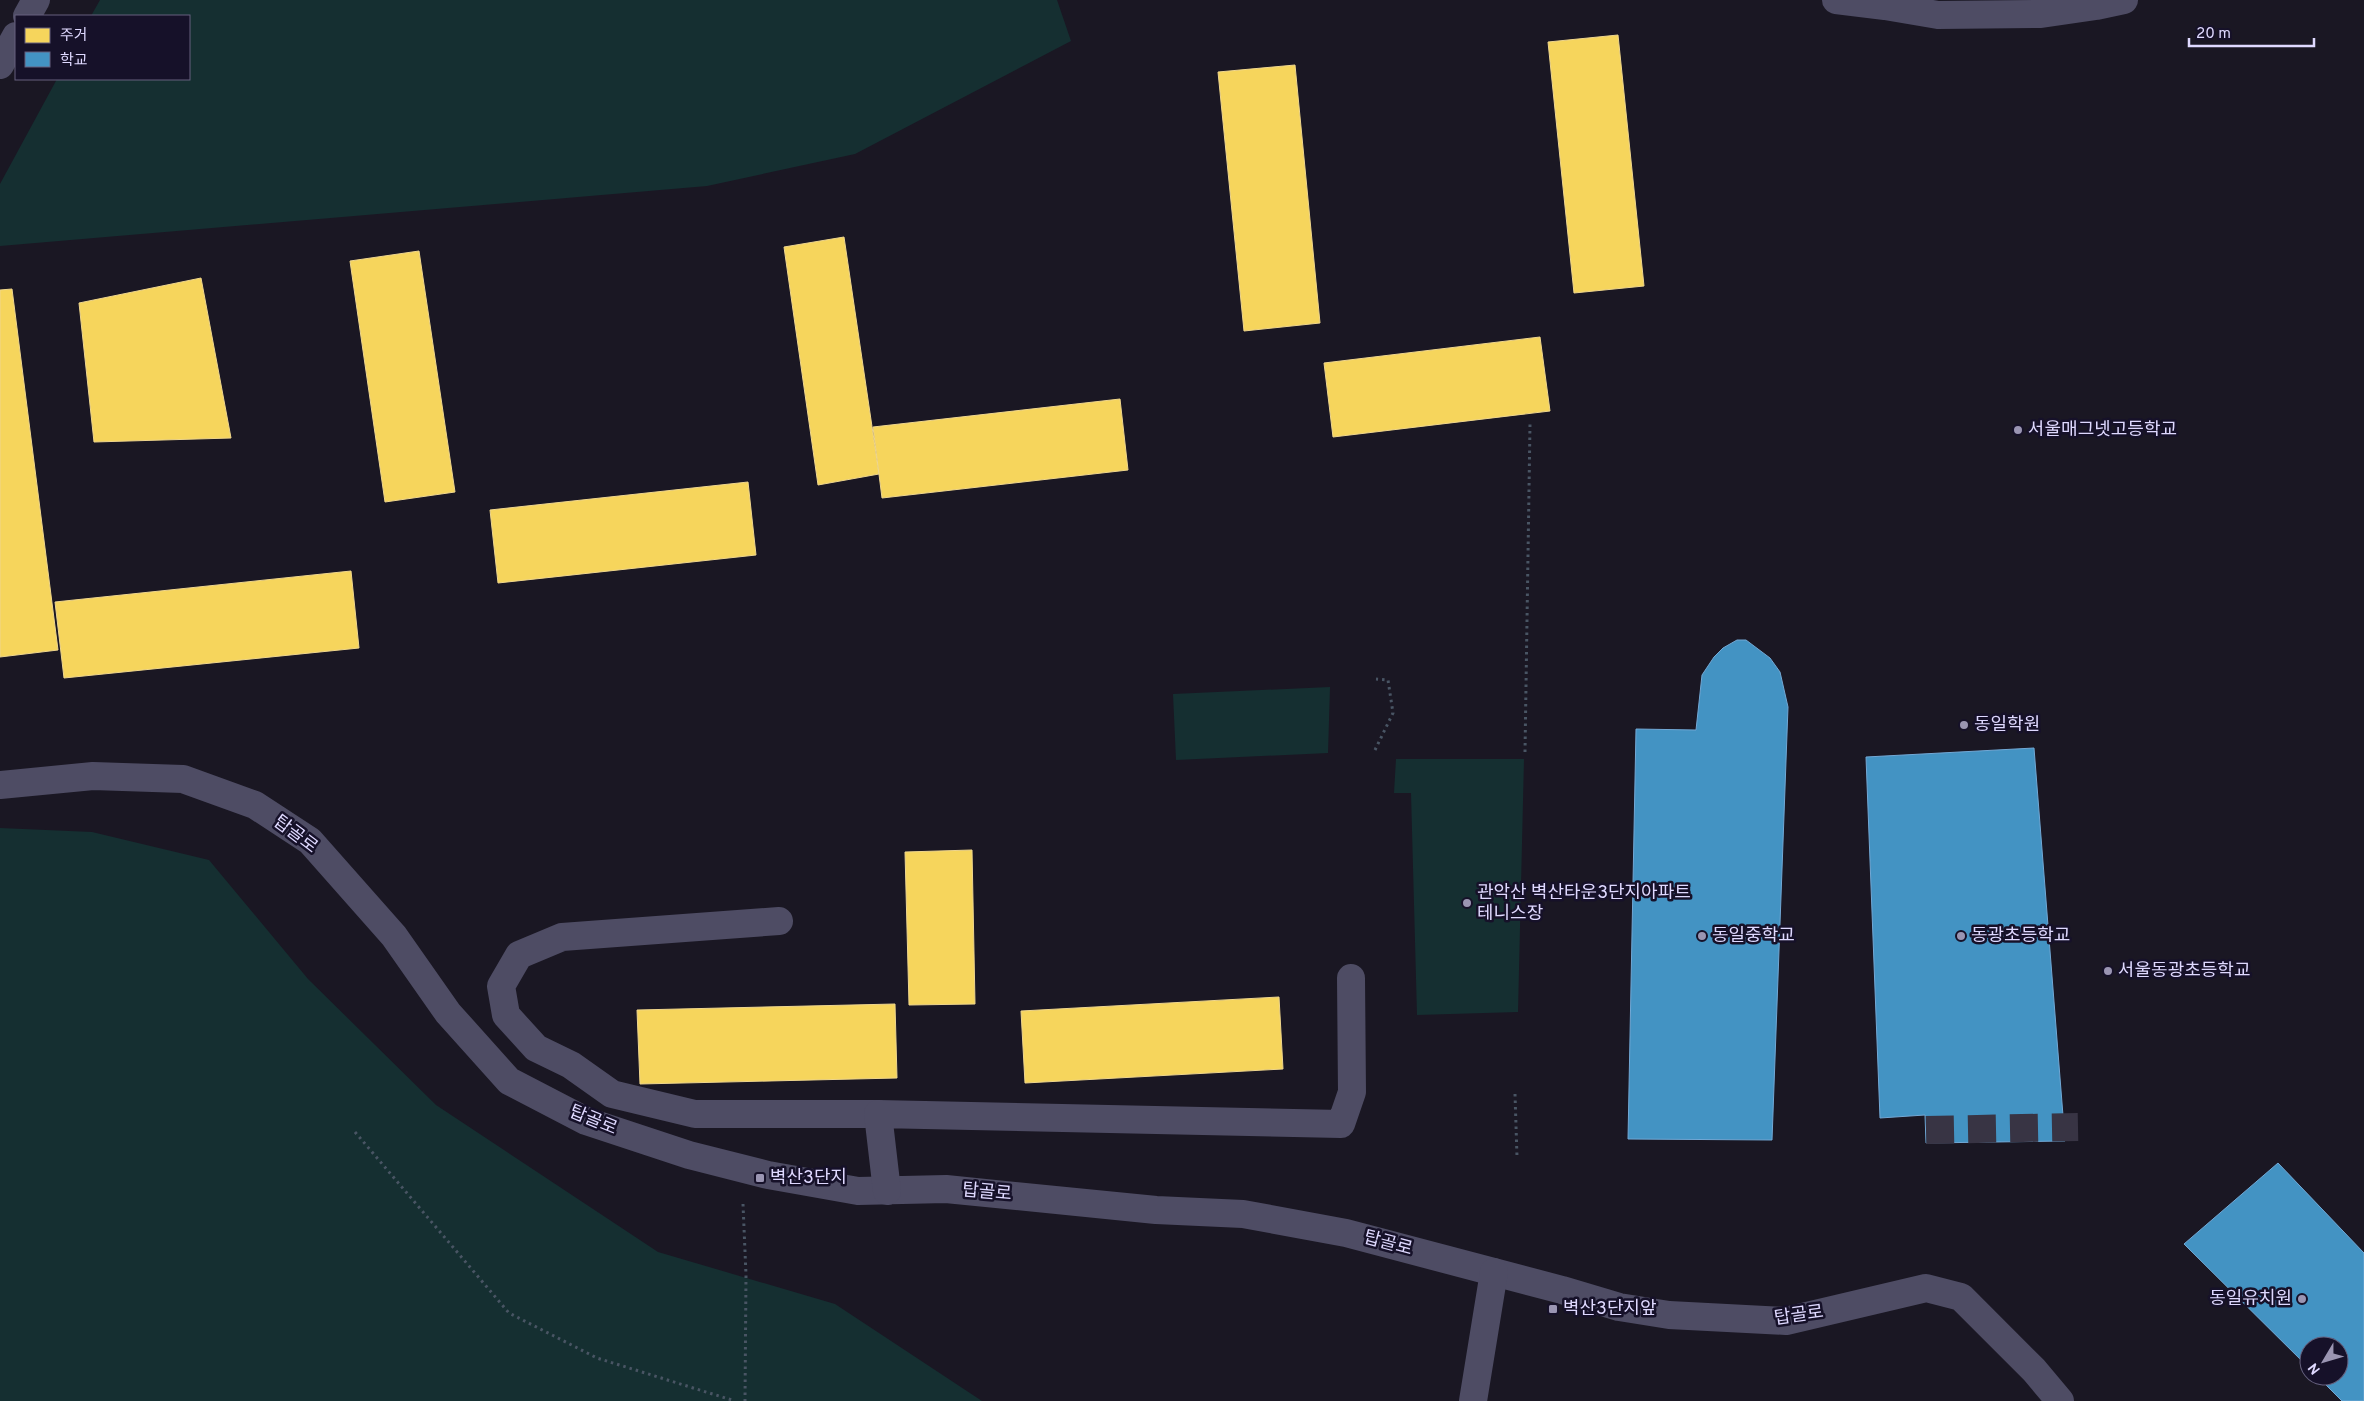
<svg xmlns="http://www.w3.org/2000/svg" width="2364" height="1401" viewBox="0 0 2364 1401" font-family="Overpass,'Noto Sans KR',sans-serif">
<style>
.green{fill:#152f31}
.homes{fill:#f6d55c;stroke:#efd68d}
.schools{fill:#4393c3;stroke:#72a8d5}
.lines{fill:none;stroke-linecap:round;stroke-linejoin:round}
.minor-tunnel{stroke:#383444;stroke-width:28;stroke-dasharray:28 14;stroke-linecap:butt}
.path{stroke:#495564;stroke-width:3;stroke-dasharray:2.5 4;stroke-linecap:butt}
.minor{stroke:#4e4c64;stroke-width:28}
.poi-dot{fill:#9a95b2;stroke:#161129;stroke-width:2}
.labels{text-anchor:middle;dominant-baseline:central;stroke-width:5;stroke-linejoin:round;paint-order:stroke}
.poi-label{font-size:18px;fill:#dfd9ff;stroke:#161129;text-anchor:start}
.street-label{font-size:18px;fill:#dfd9ff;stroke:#161129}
</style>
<rect width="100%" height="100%" fill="#1a1723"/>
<!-- green -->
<g class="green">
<polygon points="100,0 1057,0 1071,41 855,154 707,186 0,246 0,184 57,79 189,79 189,16 91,16"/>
<polygon points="1330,687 1328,753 1176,760 1173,694"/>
<polygon points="1396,759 1524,759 1518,1012 1417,1015 1411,793 1394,793"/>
<polygon points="0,828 92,832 209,860 308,979 436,1105 658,1252 835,1304 982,1401 0,1401"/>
</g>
<!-- homes -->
<g class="homes">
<polygon points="1618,35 1644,286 1574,293 1548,42"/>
<polygon points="1295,65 1320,323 1244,331 1218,72"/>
<polygon points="844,237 879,474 818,485 784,247"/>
<polygon points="419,251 455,492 385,502 350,261"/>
<polygon points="201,278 231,438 94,442 79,303"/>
<polygon points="12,289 58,650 0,657 0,290"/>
<polygon points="1540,337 1550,411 1333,437 1324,363"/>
<polygon points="1120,399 1128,470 882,498 873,427"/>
<polygon points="748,482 756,555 498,583 490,510"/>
<polygon points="351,571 359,648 64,678 55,602"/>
<polygon points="972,850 975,1004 909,1005 905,852"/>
<polygon points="1279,997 1283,1069 1025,1083 1021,1011"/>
<polygon points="895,1004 897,1078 640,1084 637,1010"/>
</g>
<!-- schools -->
<g class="schools">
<polygon points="1737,640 1746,640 1770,658 1780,672 1788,707 1772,1140 1628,1139 1636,729 1696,730 1702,675 1714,657 1723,648"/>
<polygon points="2034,748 2065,1141 1926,1143 1925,1115 1880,1118 1866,757"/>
<polygon points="2278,1163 2364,1253 2364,1401 2342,1401 2317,1376 2339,1376 2339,1346 2309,1346 2309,1368 2184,1244"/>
</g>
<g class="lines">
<!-- minor-tunnel -->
<polyline class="minor-tunnel" points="1926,1130 2078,1127"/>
<!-- path -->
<g class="path">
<polyline points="1375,750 1393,713 1388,680 1376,679"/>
<polyline points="1525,752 1530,424"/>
<polyline points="1515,1094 1517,1157"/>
<polyline points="355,1132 509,1313 597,1358 735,1401"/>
<polyline points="743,1204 746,1275 745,1401"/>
</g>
<!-- minor -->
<g class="minor">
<polyline points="1836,0 1885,6 1938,15 2041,14 2096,6 2124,0"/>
<polyline points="27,16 36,0"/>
<polyline points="0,65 16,36"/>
<polyline points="0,785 93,776 183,779 255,805 310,841 394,936 448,1013 509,1081 586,1121 689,1155 768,1175 858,1191 946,1189 1156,1210 1243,1214 1346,1233 1562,1290 1619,1307 1669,1315 1786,1321 1926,1288 1961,1297 2034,1370 2060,1401"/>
<polyline points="779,921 562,937 519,955 501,986 506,1015 536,1048 571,1065 612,1094 695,1114 878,1114"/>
<polyline points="887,1191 878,1114 1341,1124 1352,1092 1351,978"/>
<polyline points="1473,1401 1494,1272"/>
</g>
</g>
<!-- markers -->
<g class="poi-dot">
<circle cx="2018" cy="430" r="5"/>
<circle cx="1964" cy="725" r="5"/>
<circle cx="1467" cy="903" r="5"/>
<circle cx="1702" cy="936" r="5"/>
<circle cx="1961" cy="936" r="5"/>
<circle cx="2108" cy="971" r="5"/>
<rect x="755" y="1173" width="10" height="10" rx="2.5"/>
<circle cx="2302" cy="1299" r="5"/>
<rect x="1548" y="1304" width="10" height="10" rx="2.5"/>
</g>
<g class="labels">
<!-- poi labels -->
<g class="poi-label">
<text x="2028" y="430">서울매그넷고등학교</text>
<text x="1974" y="725">동일학원</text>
<text x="1477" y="893">관악산 벽산타운3단지아파트<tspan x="1477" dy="21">테니스장</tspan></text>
<text x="1712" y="936">동일중학교</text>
<text x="1971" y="936">동광초등학교</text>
<text x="2118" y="971">서울동광초등학교</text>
<text x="770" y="1178">벽산3단지</text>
<text x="2292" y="1299" text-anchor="end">동일유치원</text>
<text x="1563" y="1309">벽산3단지앞</text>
</g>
<!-- street labels -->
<g class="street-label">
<text transform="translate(295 835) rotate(37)">탑골로</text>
<text transform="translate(593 1121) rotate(22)">탑골로</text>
<text transform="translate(987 1193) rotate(5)">탑골로</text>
<text transform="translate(1388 1244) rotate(15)">탑골로</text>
<text transform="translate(1799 1316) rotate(-8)">탑골로</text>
</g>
</g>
<!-- legend -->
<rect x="15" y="15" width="175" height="65" fill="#161129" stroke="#66617f"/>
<rect x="25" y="28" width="25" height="15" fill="#f6d55c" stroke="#66617f"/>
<text x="60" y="40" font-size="15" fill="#dfd9ff">주거</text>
<rect x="25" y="52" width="25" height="15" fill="#4393c3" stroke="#66617f"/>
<text x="60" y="65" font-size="15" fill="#dfd9ff">학교</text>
<!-- north arrow -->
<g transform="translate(2324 1361) rotate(232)"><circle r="24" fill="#161129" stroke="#66617f"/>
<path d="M0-4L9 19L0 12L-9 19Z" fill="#9a95b2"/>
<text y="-8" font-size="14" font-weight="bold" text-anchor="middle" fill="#dfd9ff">N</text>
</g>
<!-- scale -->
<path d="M2189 38v8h125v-8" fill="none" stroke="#dfd9ff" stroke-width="2.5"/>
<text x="2196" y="38" font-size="15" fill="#dfd9ff" stroke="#161129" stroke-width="4" paint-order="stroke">20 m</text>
</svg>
